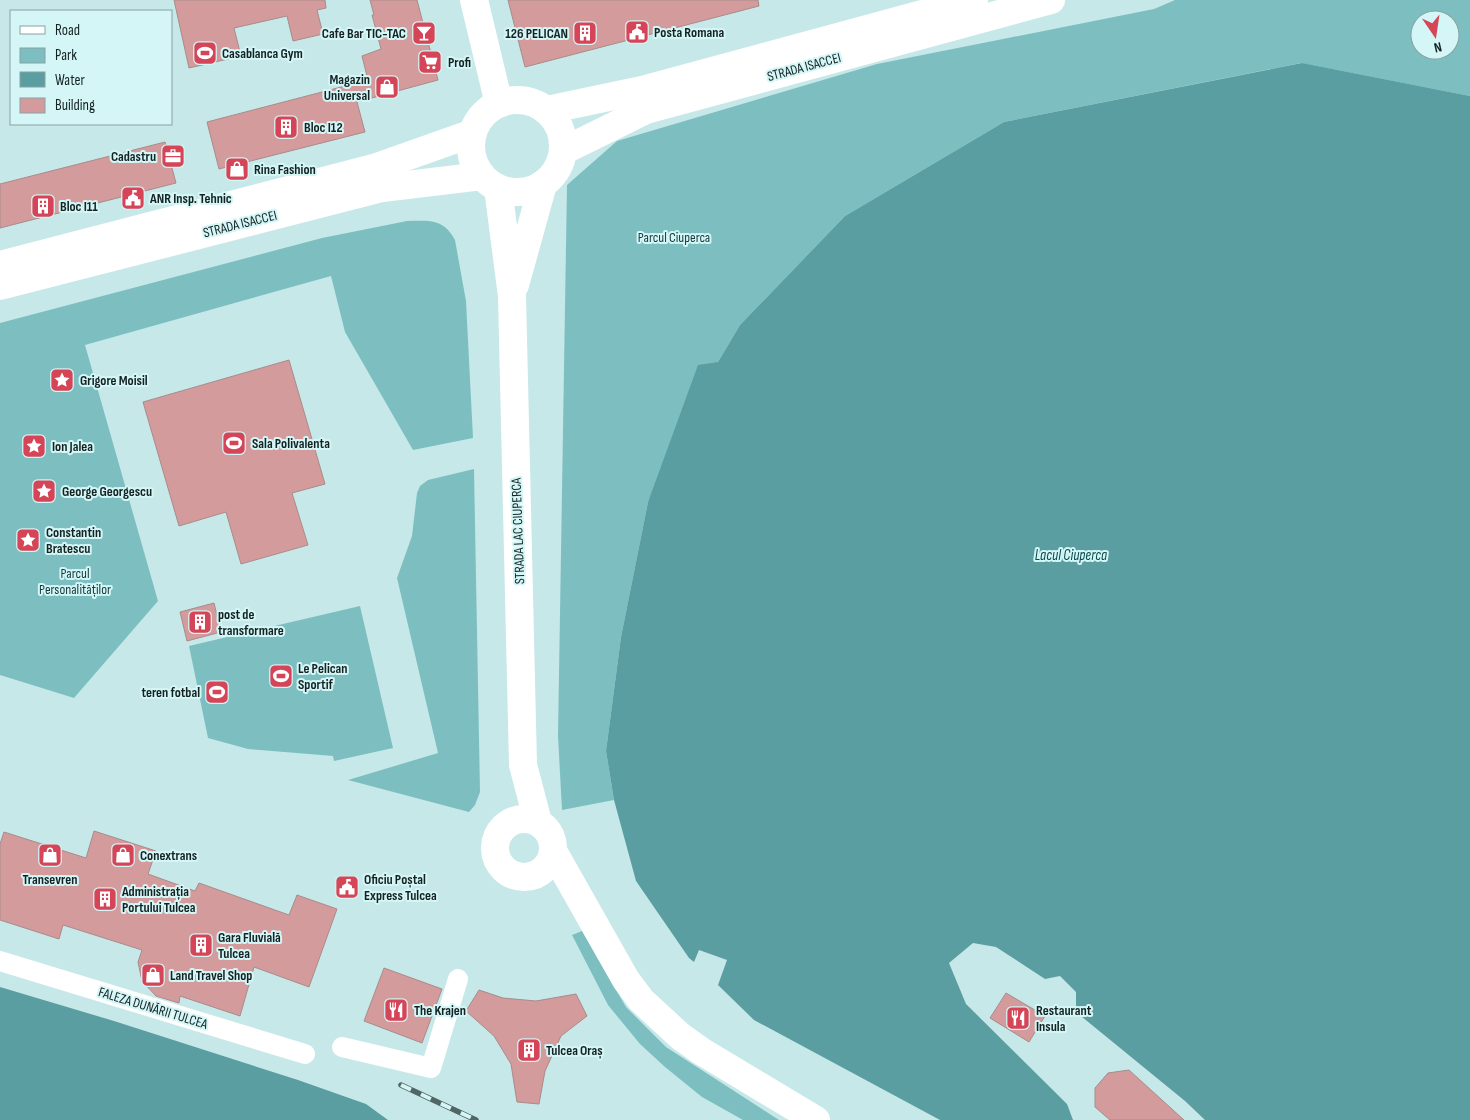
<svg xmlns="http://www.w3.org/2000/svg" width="1470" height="1120" viewBox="0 0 1470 1120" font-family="'Sofia Sans Condensed',sans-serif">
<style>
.green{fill:#7dbfc1;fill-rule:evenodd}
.water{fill:#5b9ea1}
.building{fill:#d49b9c;stroke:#a88b8b}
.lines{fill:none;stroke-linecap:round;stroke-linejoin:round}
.pedestrian{stroke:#fff;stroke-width:20}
.tertiary{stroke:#fff;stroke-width:28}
.primary{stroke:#fff;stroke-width:28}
.rail-casing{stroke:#516565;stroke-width:5.5}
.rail{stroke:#d4f6f7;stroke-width:4;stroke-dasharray:11;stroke-linecap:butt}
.labels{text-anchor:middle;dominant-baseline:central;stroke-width:4;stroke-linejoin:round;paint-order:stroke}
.poi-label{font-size:14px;font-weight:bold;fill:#152222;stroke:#d4f6f7;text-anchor:start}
.street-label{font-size:14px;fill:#152222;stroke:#d4f6f7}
.park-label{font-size:14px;fill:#163839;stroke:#d4f6f7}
.water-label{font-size:15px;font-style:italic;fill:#09494b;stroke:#d4f6f7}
</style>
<rect width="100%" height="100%" fill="#c7e8e9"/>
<!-- green -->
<g class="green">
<path d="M1175,0H1470V96L1301,63L1004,122L845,216L740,325L718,362L648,502L621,637L606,751L614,800L562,810L558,736L567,185L617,141L877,64L1154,9ZM1420,20H1450V50H1420Z"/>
<path d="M407,221C429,221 443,218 455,240L466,301L473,438L413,450L345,332L331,276L85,345L158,601L74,698L0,675V323L322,238Z"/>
<polygon points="474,469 480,792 475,805 469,812 348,780 438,753 397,578 412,536 417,493 420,486 428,480"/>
<polygon points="360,606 393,748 334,761 333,756 248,749 208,738 189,646"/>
<polygon points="582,931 626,1007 666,1047 779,1120 743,1120 702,1097 665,1067 640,1044 608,1005 572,935"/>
</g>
<!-- water -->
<g class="water">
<polygon points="1302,63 1470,96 1470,1120 1205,1120 1185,1101 1076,1012 1076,992 1060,976 1045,979 996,947 973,943 949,963 966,1004 1067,1104 1073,1120 940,1120 754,1020 718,985 727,960 699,950 694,962 689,958 636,881 614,800 606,751 621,637 648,502 698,365 718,362 740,325 845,216 1004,122"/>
<polygon points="0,987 114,1021 298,1080 366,1104 388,1120 0,1120"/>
</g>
<!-- building -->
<g class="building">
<polygon points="174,0 325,0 326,8 317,10 323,34 293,41 287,16 234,28 241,56 189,68"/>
<polygon points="370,0 417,0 438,80 357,102 365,132 219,169 207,122 368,80 362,56 381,49 372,15 374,15"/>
<polygon points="508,0 758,0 759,6 525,67"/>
<polygon points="165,142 176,183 0,228 0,184"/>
<polygon points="289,360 325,484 292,493 308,545 241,564 226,512 179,526 143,402"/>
<polygon points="214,603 221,632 187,641 180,612"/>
<polygon points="94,831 156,851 148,874 195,891 199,883 289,915 297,895 337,909 309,987 254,967 240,1016 180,996 179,1003 156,996 142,981 138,962 142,950 63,925 59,939 0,920 0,844 4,832 86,858"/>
<polygon points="384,968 442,989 422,1043 364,1021"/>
<polygon points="479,990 503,998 536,1001 576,994 587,1016 561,1036 545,1071 539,1104 517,1102 511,1064 494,1036 466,1011"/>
<polygon points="1006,993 1045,1016 1029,1042 990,1018"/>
<polygon points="1129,1070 1184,1120 1110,1120 1095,1107 1095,1088 1108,1073"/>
</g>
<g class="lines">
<!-- pedestrian -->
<g class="pedestrian">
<polyline points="0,961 305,1054"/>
<polyline points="342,1047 431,1068 458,979"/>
</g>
<!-- tertiary -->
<g class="tertiary">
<polyline points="474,0 499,104"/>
<polyline points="498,188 512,296 523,765 538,822"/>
<polyline points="515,285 543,184"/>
<circle cx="524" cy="848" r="29"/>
<polyline points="553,851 626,980 641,1000 680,1036 701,1051 816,1120"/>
</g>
<!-- primary -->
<g class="primary">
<circle cx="517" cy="146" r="46"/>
<polyline points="547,110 642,90 974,0"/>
<polyline points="563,151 646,110 1051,0"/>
<polyline points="0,265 377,167 473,133"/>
<polyline points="0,286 382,188 482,176"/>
</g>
<!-- rail casing -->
<g class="rail-casing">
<polyline id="rail" points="401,1085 476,1120"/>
</g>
<!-- rail -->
<use href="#rail" class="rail"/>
</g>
<!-- icons -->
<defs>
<g id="civic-square" transform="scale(1.25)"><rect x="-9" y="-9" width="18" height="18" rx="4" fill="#d54557" stroke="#d4f6f7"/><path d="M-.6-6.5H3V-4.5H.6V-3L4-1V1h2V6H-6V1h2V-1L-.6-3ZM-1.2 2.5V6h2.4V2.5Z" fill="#fff"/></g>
<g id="bar-square" transform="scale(1.25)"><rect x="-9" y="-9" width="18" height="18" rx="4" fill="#d54557" stroke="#d4f6f7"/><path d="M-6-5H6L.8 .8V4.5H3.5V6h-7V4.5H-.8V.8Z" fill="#fff"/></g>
<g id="building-square" transform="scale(1.25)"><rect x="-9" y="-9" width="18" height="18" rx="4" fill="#d54557" stroke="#d4f6f7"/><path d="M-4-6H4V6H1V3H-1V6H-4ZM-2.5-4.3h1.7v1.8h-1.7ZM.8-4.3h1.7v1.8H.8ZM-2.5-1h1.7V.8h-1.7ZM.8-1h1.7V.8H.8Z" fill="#fff"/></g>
<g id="stadium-square" transform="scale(1.25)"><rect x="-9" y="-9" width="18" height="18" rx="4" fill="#d54557" stroke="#d4f6f7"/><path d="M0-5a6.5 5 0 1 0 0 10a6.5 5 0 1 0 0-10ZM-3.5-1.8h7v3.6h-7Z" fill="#fff"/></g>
<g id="supermarket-square" transform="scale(1.25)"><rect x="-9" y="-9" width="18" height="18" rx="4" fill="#d54557" stroke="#d4f6f7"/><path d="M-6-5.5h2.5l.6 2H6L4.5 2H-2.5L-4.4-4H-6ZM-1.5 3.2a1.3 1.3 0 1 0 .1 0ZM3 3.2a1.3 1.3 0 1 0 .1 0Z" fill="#fff"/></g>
<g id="shop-square" transform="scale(1.25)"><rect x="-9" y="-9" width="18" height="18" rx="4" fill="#d54557" stroke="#d4f6f7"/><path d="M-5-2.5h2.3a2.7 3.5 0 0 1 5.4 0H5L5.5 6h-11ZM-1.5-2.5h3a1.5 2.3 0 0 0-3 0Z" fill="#fff"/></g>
<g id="office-square" transform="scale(1.25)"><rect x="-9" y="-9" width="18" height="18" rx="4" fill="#d54557" stroke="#d4f6f7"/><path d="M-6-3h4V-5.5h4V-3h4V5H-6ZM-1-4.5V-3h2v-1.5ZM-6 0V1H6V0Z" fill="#fff"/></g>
<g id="sight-square" transform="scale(1.25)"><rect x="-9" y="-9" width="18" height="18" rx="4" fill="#d54557" stroke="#d4f6f7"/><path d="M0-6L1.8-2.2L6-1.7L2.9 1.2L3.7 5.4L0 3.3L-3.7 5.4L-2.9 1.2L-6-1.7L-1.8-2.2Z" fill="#fff"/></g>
<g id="restaurant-square" transform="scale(1.25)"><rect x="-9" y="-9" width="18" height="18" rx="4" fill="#d54557" stroke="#d4f6f7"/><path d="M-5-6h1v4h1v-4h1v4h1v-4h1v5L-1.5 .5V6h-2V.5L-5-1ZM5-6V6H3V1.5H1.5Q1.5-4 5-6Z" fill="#fff"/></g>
</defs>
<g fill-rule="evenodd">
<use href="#civic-square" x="637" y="32"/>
<use href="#bar-square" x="424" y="33"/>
<use href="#building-square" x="585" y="33"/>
<use href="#stadium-square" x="205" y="53"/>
<use href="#supermarket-square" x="430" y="62"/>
<use href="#shop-square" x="387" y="87"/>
<use href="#building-square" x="286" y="127"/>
<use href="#office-square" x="173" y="156"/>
<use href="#shop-square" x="237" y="169"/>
<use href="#civic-square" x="133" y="198"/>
<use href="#building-square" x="43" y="206"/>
<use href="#sight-square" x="62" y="380"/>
<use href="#stadium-square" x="234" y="443"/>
<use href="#sight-square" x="34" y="446"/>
<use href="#sight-square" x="44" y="491"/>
<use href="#sight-square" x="28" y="540"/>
<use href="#building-square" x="200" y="622"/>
<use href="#stadium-square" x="281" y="676"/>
<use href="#stadium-square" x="217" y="692"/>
<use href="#shop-square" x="50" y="855"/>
<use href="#shop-square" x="123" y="855"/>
<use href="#civic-square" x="347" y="887"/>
<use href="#building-square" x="105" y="899"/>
<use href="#building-square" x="201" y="945"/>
<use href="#shop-square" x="153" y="975"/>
<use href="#restaurant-square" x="396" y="1010"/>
<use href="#restaurant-square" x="1018" y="1018"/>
<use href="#building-square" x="529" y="1050"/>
</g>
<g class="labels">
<!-- poi labels -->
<g class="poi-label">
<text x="654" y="32">Posta Romana</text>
<text x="406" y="33" text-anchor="end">Cafe Bar TIC-TAC</text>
<text x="568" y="33" text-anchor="end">126 PELICAN</text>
<text x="222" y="53">Casablanca Gym</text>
<text x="448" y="62">Profi</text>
<text x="370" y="79" text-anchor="end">Magazin<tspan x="370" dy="16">Universal</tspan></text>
<text x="304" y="127">Bloc I12</text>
<text x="156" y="156" text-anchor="end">Cadastru</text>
<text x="254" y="169">Rina Fashion</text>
<text x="150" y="198">ANR Insp. Tehnic</text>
<text x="60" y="206">Bloc I11</text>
<text x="80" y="380">Grigore Moisil</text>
<text x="252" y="443">Sala Polivalenta</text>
<text x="52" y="446">Ion Jalea</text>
<text x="62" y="491">George Georgescu</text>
<text x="46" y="532">Constantin<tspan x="46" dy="16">Bratescu</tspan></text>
<text x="218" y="614">post de<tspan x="218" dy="16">transformare</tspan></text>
<text x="298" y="668">Le Pelican<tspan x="298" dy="16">Sportif</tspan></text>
<text x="200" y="692" text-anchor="end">teren fotbal</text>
<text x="140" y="855">Conextrans</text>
<text x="50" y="879" text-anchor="middle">Transevren</text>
<text x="364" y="879">Oficiu Poștal<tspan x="364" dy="16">Express Tulcea</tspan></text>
<text x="122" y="891">Administrația<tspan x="122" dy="16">Portului Tulcea</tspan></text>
<text x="218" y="937">Gara Fluvială<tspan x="218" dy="16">Tulcea</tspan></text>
<text x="170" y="975">Land Travel Shop</text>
<text x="414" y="1010">The Krajen</text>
<text x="1036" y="1010">Restaurant<tspan x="1036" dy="16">Insula</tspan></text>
<text x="546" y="1050">Tulcea Oraș</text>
</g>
<!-- street labels -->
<g class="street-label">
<text transform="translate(804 67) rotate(-15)">STRADA ISACCEI</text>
<text transform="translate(240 224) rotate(-14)">STRADA ISACCEI</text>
<text transform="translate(518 531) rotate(-92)">STRADA LAC CIUPERCA</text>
<text transform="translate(153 1008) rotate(17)">FALEZA DUNĂRII TULCEA</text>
</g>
<!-- park labels -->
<g class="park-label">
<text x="674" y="237">Parcul Ciuperca</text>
<text x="75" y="573">Parcul<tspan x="75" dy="16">Personalităților</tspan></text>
</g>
<!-- water labels -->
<g class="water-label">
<text x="1071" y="555">Lacul Ciuperca</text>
</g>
</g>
<!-- legend -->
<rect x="10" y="10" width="162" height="115" fill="#d4f6f7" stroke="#88a1a2"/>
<rect x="20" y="26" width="25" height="8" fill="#ffffff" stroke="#88a1a2"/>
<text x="55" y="35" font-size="15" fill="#152222">Road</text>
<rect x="20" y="48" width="25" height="15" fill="#7dbfc1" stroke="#88a1a2"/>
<text x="55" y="60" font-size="15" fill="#152222">Park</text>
<rect x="20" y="72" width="25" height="15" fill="#5b9ea1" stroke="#88a1a2"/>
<text x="55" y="85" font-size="15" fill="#152222">Water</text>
<rect x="20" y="98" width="25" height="15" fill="#d49b9c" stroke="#88a1a2"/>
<text x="55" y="110" font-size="15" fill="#152222">Building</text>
<!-- north arrow -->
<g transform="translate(1435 35) rotate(167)"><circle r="24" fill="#d4f6f7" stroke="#88a1a2"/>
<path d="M0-4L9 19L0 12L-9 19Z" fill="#d54557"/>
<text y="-8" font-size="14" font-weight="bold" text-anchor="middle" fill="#152222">N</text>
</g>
</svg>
